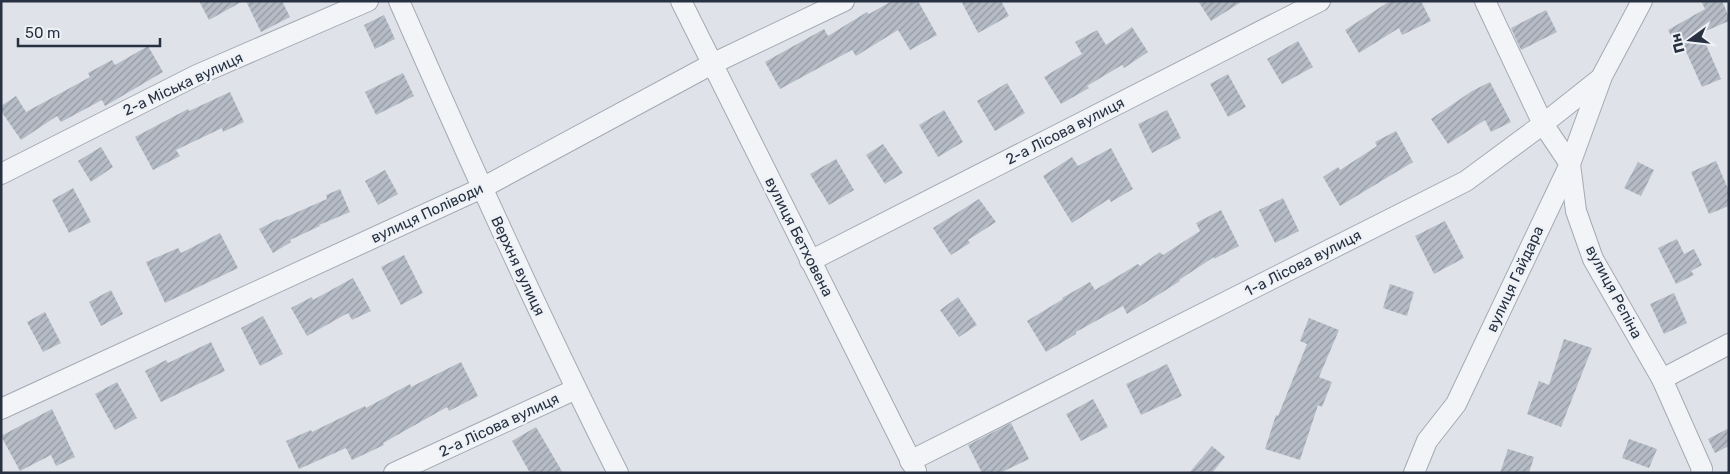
<svg xmlns="http://www.w3.org/2000/svg" width="1730" height="474" viewBox="0 0 1730 474" font-family="Rubik,sans-serif">
<style>
.building{fill:url(#building-hatch)}
.lines{fill:none;stroke-linecap:round;stroke-linejoin:round}
.minor-casing{stroke:#a4aab3;stroke-width:22}
.minor{stroke:#f2f4f7;stroke-width:20}
.labels{text-anchor:middle;dominant-baseline:central;stroke-width:5;stroke-linejoin:round;paint-order:stroke}
.street-label{font-size:15px;fill:#273141;stroke:#eef2f6}
</style>
<defs>
<pattern id="building-hatch" width="6" height="6" patternUnits="userSpaceOnUse" patternTransform="scale(1.25)"><rect width="6" height="6" fill="#b6bcc6"/><path d="M-1 1l2-2M0 6l6-6M5 7l2-2" fill="none" stroke="#9499a2"/></pattern>
</defs>
<rect width="100%" height="100%" fill="#dfe3e9"/>
<!-- building -->
<g class="building">
<polygon points="199,1 243,1 209,20"/>
<polygon points="246,1 282,1 290,17 261,32"/>
<polygon points="892,1 918,1 937,35 910,50 898,30 856,56 852,50 780,89 765,62 824,29 828,36 867,12 869,14"/>
<polygon points="961,1 1001,1 1009,16 978,33"/>
<polygon points="1198,1 1243,1 1211,21"/>
<polygon points="1390,1 1421,1 1431,21 1402,35 1399,28 1359,53 1345,30"/>
<polygon points="1701,1 1722,1 1729,17 1729,21 1701,33 1721,79 1702,87 1684,47 1679,50 1668,30 1705,9"/>
<polygon points="1546,10 1557,32 1521,50 1511,28"/>
<polygon points="384,15 395,39 375,49 364,25"/>
<polygon points="1132,27 1148,52 1124,68 1122,65 1087,86 1089,88 1061,104 1044,77 1082,54 1075,42 1097,30 1106,45"/>
<polygon points="1298,41 1313,67 1282,84 1267,59"/>
<polygon points="148,46 163,72 105,106 102,100 61,122 57,116 21,140 1,111 1,106 16,96 26,112 90,77 88,73 112,60 115,65"/>
<polygon points="403,73 414,96 376,115 365,92"/>
<polygon points="1228,74 1246,107 1228,117 1210,84"/>
<polygon points="1490,82 1511,122 1491,132 1485,120 1448,144 1431,119 1472,91"/>
<polygon points="1007,83 1025,113 995,131 977,101"/>
<polygon points="230,92 244,122 223,132 222,128 176,150 180,156 153,170 135,137 188,109 189,111"/>
<polygon points="944,110 963,142 938,157 919,125"/>
<polygon points="1167,110 1181,138 1152,153 1138,124"/>
<polygon points="1396,131 1413,162 1340,206 1323,177 1338,167 1340,170 1377,146 1375,142"/>
<polygon points="883,144 903,173 885,184 866,155"/>
<polygon points="101,147 113,167 91,182 78,161"/>
<polygon points="1111,148 1133,189 1111,202 1109,199 1072,223 1043,176 1072,157 1078,166"/>
<polygon points="836,159 854,190 829,205 810,174"/>
<polygon points="1716,161 1729,191 1729,206 1709,214 1691,172"/>
<polygon points="1638,162 1654,170 1641,196 1624,188"/>
<polygon points="385,170 398,194 378,205 365,181"/>
<polygon points="73,188 91,222 69,233 52,200"/>
<polygon points="340,189 350,212 319,225 320,226 290,240 291,242 273,253 259,229 278,219 279,220 327,199 326,195"/>
<polygon points="1283,198 1299,231 1275,243 1259,210"/>
<polygon points="979,199 996,222 968,240 970,243 951,255 933,228"/>
<polygon points="1221,210 1239,246 1214,259 1214,257 1179,280 1180,281 1166,290 1127,314 1123,306 1076,332 1076,334 1046,352 1027,321 1063,299 1062,298 1090,282 1095,290 1138,264 1140,266 1160,252 1163,255 1200,231 1196,223"/>
<polygon points="1445,221 1464,258 1434,274 1415,236"/>
<polygon points="220,233 238,268 165,303 146,262 178,248 181,253"/>
<polygon points="1677,239 1684,254 1694,249 1702,265 1691,271 1694,275 1676,284 1658,248"/>
<polygon points="404,255 423,293 401,305 381,267"/>
<polygon points="353,278 371,311 352,320 348,313 307,336 291,308 312,297 313,300"/>
<polygon points="1390,284 1414,292 1407,316 1383,308"/>
<polygon points="111,290 123,314 101,326 89,302"/>
<polygon points="1674,293 1687,323 1664,334 1650,304"/>
<polygon points="958,297 977,325 959,337 940,310"/>
<polygon points="45,312 61,343 43,352 27,322"/>
<polygon points="263,316 283,354 260,366 241,328"/>
<polygon points="1309,318 1339,330 1319,377 1332,382 1322,407 1318,405 1300,460 1265,449 1276,415 1278,416 1307,344 1300,341"/>
<polygon points="1564,339 1592,348 1561,427 1527,414 1539,381 1549,385"/>
<polygon points="211,342 225,371 161,402 145,371 166,360 168,363"/>
<polygon points="461,362 478,396 449,411 447,407 383,443 384,445 352,460 346,448 299,469 286,441 311,430 312,432 365,406 366,408 410,384 411,387"/>
<polygon points="1167,364 1182,396 1141,415 1126,384"/>
<polygon points="117,382 137,418 115,430 95,394"/>
<polygon points="1093,399 1108,427 1081,441 1066,414"/>
<polygon points="52,409 75,457 56,466 51,455 20,471 1,436"/>
<polygon points="1011,423 1029,459 1000,473 982,473 968,445"/>
<polygon points="536,427 563,473 530,473 512,441"/>
<polygon points="1729,428 1729,446 1715,453 1708,439"/>
<polygon points="1629,439 1657,449 1649,468 1622,458"/>
<polygon points="1212,446 1225,457 1212,473 1189,473"/>
<polygon points="1508,449 1534,457 1529,473 1500,473"/>
</g>
<g class="lines">
<!-- minor casing -->
<g class="minor-casing">
<g id="minor">
<path d="M399,1C469,160 540,318 618,473"/>
<polyline points="681,1 916,471"/>
<polyline points="1485,1 1543,124 1570,164 1576,211 1593,259 1662,379 1702,469 1701,473"/>
<polyline points="1,174 197,75 368,1"/>
<polyline points="810,261 1320,1"/>
<polyline points="1662,379 1729,344"/>
<polyline points="1,409 482,188 712,64 844,1"/>
<polyline points="910,461 1466,181 1543,124 1601,78 1642,1"/>
<polyline points="394,473 576,389"/>
<polyline points="1414,473 1427,441 1456,404 1570,164 1601,79"/>
</g>
</g>
<!-- minor -->
<use href="#minor" class="minor"/>
</g>
<g class="labels">
<!-- street labels -->
<g class="street-label">
<text transform="translate(183 84) rotate(-25)">2-а Міська вулиця</text>
<text transform="translate(1065 131) rotate(-27)">2-а Лісова вулиця</text>
<text transform="translate(427 213) rotate(-25)">вулиця Поліводи</text>
<text transform="translate(799 237) rotate(63)">вулиця Бетховена</text>
<text transform="translate(1303 263) rotate(-27)">1-а Лісова вулиця</text>
<text transform="translate(518 266) rotate(65)">Верхня вулиця</text>
<text transform="translate(1515 279) rotate(-65)">вулиця Гайдара</text>
<text transform="translate(1614 292) rotate(62)">вулиця Рєпіна</text>
<text transform="translate(499 425) rotate(-25)">2-а Лісова вулиця</text>
</g>
</g>
<!-- border -->
<rect width="1730" height="474" fill="none" stroke="#273141" stroke-width="5"/>
<!-- north arrow -->
<g transform="translate(1690 40) rotate(255)" stroke="#eef2f6" stroke-width="4" paint-order="stroke">
<path d="M0-4L9 19L0 12L-9 19Z" fill="#273141"/>
<text y="-8" font-size="14" font-weight="bold" text-anchor="middle" fill="#273141">Пн</text>
</g>
<!-- scale -->
<path d="M18 38v8h142v-8" fill="none" stroke="#273141" stroke-width="2.5"/>
<text x="25" y="38" font-size="15" fill="#273141" stroke="#eef2f6" stroke-width="4" paint-order="stroke">50 m</text>
</svg>
